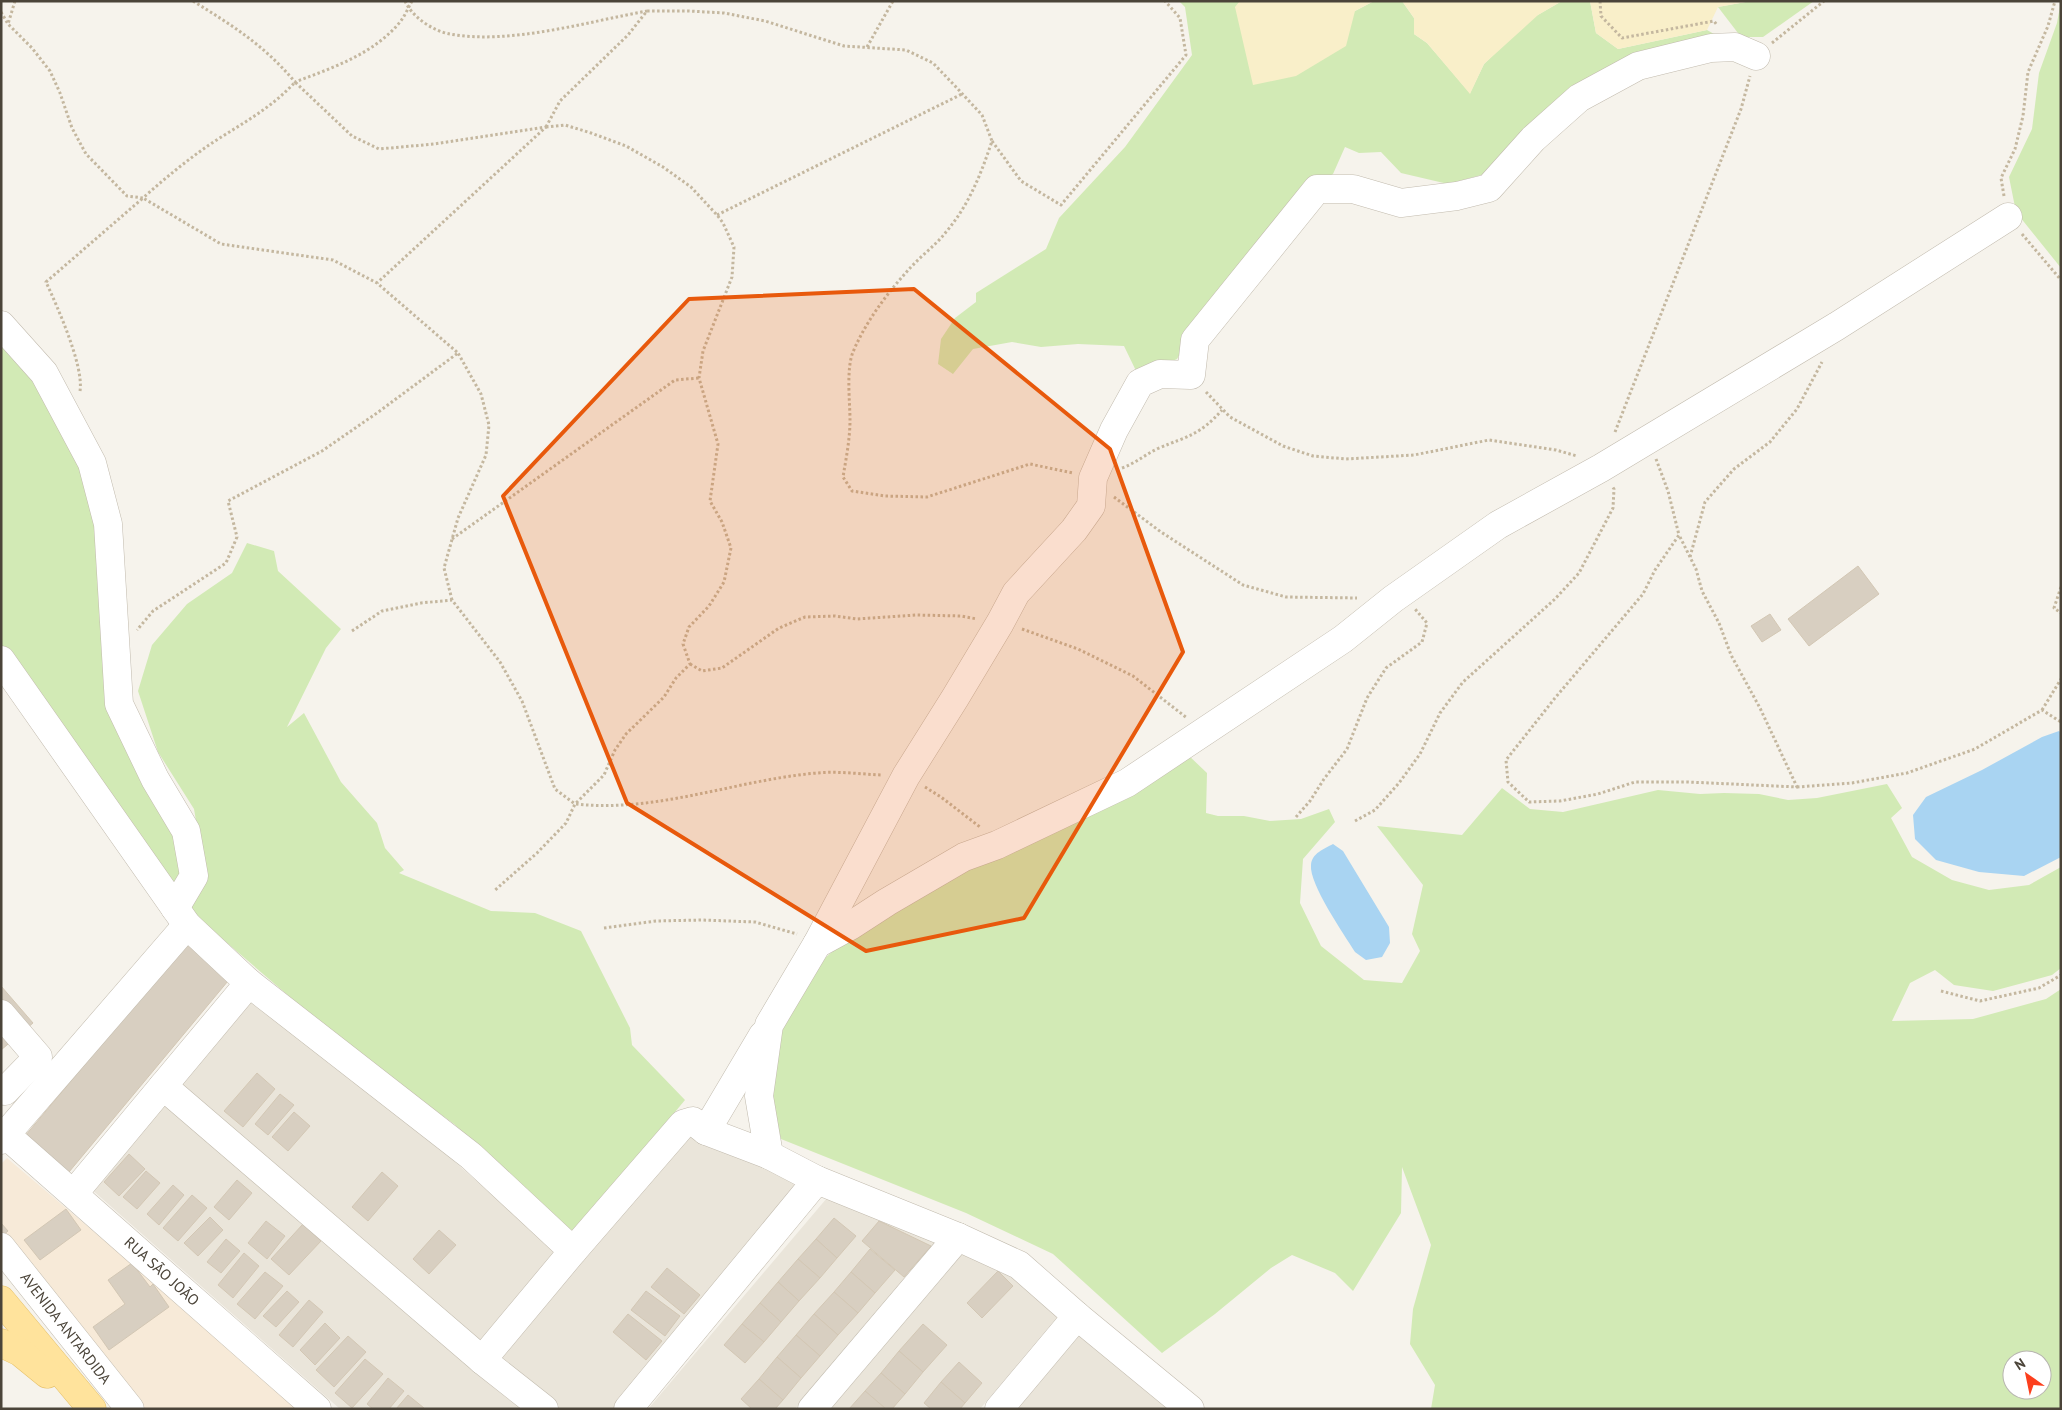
<svg xmlns="http://www.w3.org/2000/svg" width="2062" height="1410" viewBox="0 0 2062 1410" font-family="'PT Sans',sans-serif">
<style>
.residential{fill:#eae5da}
.commercial{fill:#f7ead8}
.green{fill:#d2eab5;fill-rule:evenodd}
.sand{fill:#f9efc9}
.water{fill:#a9d4f2}
.building{fill:#d8cfc1;stroke:#d3c7b4}
.lines{fill:none;stroke-linecap:round;stroke-linejoin:round}
.minor-casing{stroke:#c2bbae;stroke-width:29}
.major-casing{stroke:#e6c16a;stroke-width:29}
.path{stroke:#c4b79f;stroke-width:3;stroke-dasharray:2.5 2.5;stroke-linecap:butt}
.minor{stroke:#fff;stroke-width:28}
.major{stroke:#ffe39c;stroke-width:28}
.marked{fill:#e8590c;fill-opacity:0.2;stroke:#e8590c;stroke-width:4;stroke-linejoin:round}
.labels{text-anchor:middle;dominant-baseline:central;stroke-width:4;stroke-linejoin:round;paint-order:stroke}
.street-label{font-size:15px;fill:#4b4439;stroke:#fff}
</style>
<rect width="100%" height="100%" fill="#f6f3ec"/>
<!-- residential -->
<g class="residential">
<polygon points="248,993 427,1137 556,1252 479,1342 174,1083"/>
<polygon points="162,1100 526,1409 340,1409 90,1188"/>
<polygon points="685,1133 801,1184 615,1409 559,1409 498,1360"/>
<polygon points="827,1198 938,1242 795,1409 648,1409"/>
<polygon points="964,1250 1018,1278 1058,1316 980,1409 828,1409"/>
<polygon points="1076,1333 1168,1408 1014,1409"/>
</g>
<!-- commercial -->
<polygon class="commercial" points="7,1158 303,1409 146,1409 1,1228 1,1164"/>
<!-- green -->
<g class="green">
<polygon points="1179,1 1240,1 1235,8 1355,11 1374,1 1402,1 1414,18 1414,34 1427,43 1470,93 1484,64 1529,20 1562,1 1590,1 1596,33 1618,49 1707,30 1721,38 1648,55 1496,171 1448,184 1401,173 1381,152 1359,153 1345,147 1333,174 1291,199 1273,229 1195,326 1177,359 1139,377 1124,346 1078,344 1041,347 1012,342 973,349 953,374 938,364 941,339 955,318 976,302 976,293 1046,249 1059,218 1125,147 1192,55 1185,7"/>
<polygon points="1751,1 1814,1 1763,37 1741,37 1718,7"/>
<polygon points="2061,1 2061,268 2016,212 2009,177 2032,129 2039,73 2057,23"/>
<polygon points="1,336 60,417 84,475 100,543 107,695 183,838 186,863 176,889 1,647"/>
<polygon points="247,543 274,551 278,571 341,629 326,648 287,727 304,713 341,782 377,823 385,848 404,870 399,873 491,911 535,913 581,931 630,1028 632,1045 685,1100 575,1232 566,1229 454,1124 346,1045 185,907 206,880 194,809 158,752 138,691 152,645 187,604 232,573"/>
<path d="M1186,753L1207,773L1206,813L1218,816H1244L1270,821L1301,819L1329,809L1335,822L1303,859L1300,903L1321,946L1364,980L1402,983L1420,951L1412,934L1423,885L1377,826L1462,835L1502,788L1530,809L1563,812L1658,790L1700,794L1724,793L1759,794L1788,800L1817,798L1887,784L1902,808L1891,818L1912,857L1952,880L1989,890L2029,885L2061,867V968L2052,975L1993,991L1954,985L1935,970L1910,983L1892,1021L1973,1019L2046,999L2061,989V1409H1431L1435,1385L1410,1344L1413,1309L1431,1245L1402,1167L1401,1213L1353,1291L1335,1273L1292,1255L1271,1268L1215,1314L1162,1353L1053,1254L966,1213L781,1139L767,1089L774,1044L794,1005L826,957L864,925ZM2012,1360H2042V1390H2012Z"/>
</g>
<!-- sand -->
<g class="sand">
<polygon points="1240,1 1374,1 1355,11 1346,46 1296,76 1253,85 1235,7"/>
<polygon points="1402,1 1562,1 1538,15 1484,64 1470,94 1427,43 1414,34 1414,18"/>
<polygon points="1590,1 1751,1 1718,7 1707,30 1618,49 1596,33"/>
</g>
<!-- water -->
<g class="water">
<polygon points="2059,731 2061,733 2061,857 2024,876 1979,872 1936,860 1915,839 1913,815 1926,797 1982,770 2042,737"/>
<path d="M1333,844L1343,851L1389,927L1390,943L1382,957L1366,960L1355,952C1344,934 1309,884 1311,865C1312,853 1324,849 1333,844Z"/>
</g>
<!-- building -->
<g class="building">
<polygon points="1858,566 1879,594 1809,646 1788,619"/>
<polygon points="1770,614 1781,630 1762,642 1751,626"/>
<polygon points="190,939 233,975 69,1172 25,1136"/>
<polygon points="1,986 33,1023 1,1050"/>
<polygon points="257,1073 275,1089 243,1127 224,1111"/>
<polygon points="280,1094 294,1105 268,1135 255,1124"/>
<polygon points="294,1112 310,1126 288,1151 272,1137"/>
<polygon points="129,1154 145,1169 119,1196 104,1182"/>
<polygon points="146,1171 160,1183 137,1209 123,1197"/>
<polygon points="382,1172 398,1186 368,1221 352,1207"/>
<polygon points="237,1180 252,1193 229,1220 214,1207"/>
<polygon points="173,1185 184,1195 159,1225 147,1214"/>
<polygon points="192,1195 207,1208 178,1241 163,1228"/>
<polygon points="66,1209 81,1230 40,1260 24,1240"/>
<polygon points="210,1217 223,1230 198,1256 184,1243"/>
<polygon points="834,1218 856,1236 837,1258 816,1239"/>
<polygon points="266,1221 285,1236 267,1259 248,1243"/>
<polygon points="879,1221 931,1246 904,1277 862,1241"/>
<polygon points="1,1223 8,1231 1,1237"/>
<polygon points="303,1224 321,1241 289,1275 271,1259"/>
<polygon points="439,1230 456,1245 429,1274 413,1259"/>
<polygon points="226,1239 240,1251 221,1273 207,1262"/>
<polygon points="816,1239 837,1258 820,1278 798,1259"/>
<polygon points="870,1249 895,1270 875,1293 851,1272"/>
<polygon points="244,1253 259,1266 233,1298 218,1285"/>
<polygon points="798,1259 820,1278 799,1301 778,1282"/>
<polygon points="132,1263 150,1287 153,1284 169,1307 109,1350 93,1327 125,1304 108,1280"/>
<polygon points="667,1268 700,1295 684,1314 651,1287"/>
<polygon points="998,1271 1013,1286 982,1318 967,1303"/>
<polygon points="265,1272 283,1286 255,1319 237,1304"/>
<polygon points="851,1272 875,1293 858,1313 834,1292"/>
<polygon points="778,1282 799,1301 781,1322 760,1303"/>
<polygon points="287,1291 299,1302 276,1327 263,1316"/>
<polygon points="646,1291 680,1316 665,1336 631,1310"/>
<polygon points="834,1292 858,1313 838,1335 814,1314"/>
<polygon points="309,1300 323,1312 293,1347 279,1335"/>
<polygon points="760,1303 781,1322 764,1342 742,1324"/>
<polygon points="628,1314 662,1341 646,1360 613,1332"/>
<polygon points="814,1314 838,1335 820,1356 796,1335"/>
<polygon points="325,1323 340,1338 315,1365 300,1350"/>
<polygon points="742,1324 764,1342 745,1363 724,1345"/>
<polygon points="923,1324 947,1345 923,1372 899,1351"/>
<polygon points="796,1335 820,1356 801,1378 777,1357"/>
<polygon points="348,1336 366,1352 334,1387 316,1370"/>
<polygon points="899,1351 923,1372 905,1394 881,1373"/>
<polygon points="777,1357 801,1378 783,1400 759,1379"/>
<polygon points="365,1359 383,1374 352,1408 335,1393"/>
<polygon points="959,1362 982,1383 965,1403 941,1382"/>
<polygon points="881,1373 905,1394 892,1409 886,1409 865,1391"/>
<polygon points="388,1378 404,1391 389,1409 373,1409 367,1404"/>
<polygon points="759,1379 783,1400 775,1409 752,1409 741,1399"/>
<polygon points="941,1382 965,1403 960,1409 931,1409 924,1403"/>
<polygon points="865,1391 886,1409 849,1409"/>
<polygon points="408,1395 424,1408 423,1409 396,1409"/>
</g>
<g class="lines">
<!-- minor casing -->
<g class="minor-casing">
<g id="minor">
<polyline points="1,325 44,373 92,463 108,524 119,704 155,779 186,831 194,876 175,908"/>
<polyline points="1,660 187,925 249,983 471,1156 573,1251 683,1124 693,1121 706,1131 769,1155 817,1180"/>
<polyline points="817,944 906,776 955,698 1000,623 1016,593 1074,530 1091,506 1093,478 1114,430 1140,383 1160,374 1191,375 1195,340 1317,189 1353,189 1401,203 1457,196 1489,188 1533,139 1579,98 1638,66 1711,48 1735,47 1756,56"/>
<polyline points="1,1014 38,1057 5,1091"/>
<polyline points="163,1086 249,983"/>
<polyline points="706,1131 763,1035"/>
<polyline points="6,1135 317,1409"/>
<polyline points="1,1140 187,925"/>
<polyline points="769,1155 759,1096 769,1025 817,944 850,926 887,902 964,857 997,845 1127,783 1343,639 1393,599 1498,525 1601,468 1837,326 2008,217"/>
<polyline points="74,1193 163,1086 482,1360 544,1409"/>
<polyline points="1,1247 130,1409"/>
<polyline points="482,1360 573,1251"/>
<polyline points="628,1409 817,1180 958,1237 1019,1265 1077,1316 1190,1409"/>
<polyline points="812,1409 958,1237"/>
<polyline points="999,1409 1077,1316"/>
</g>
</g>
<!-- major casing -->
<g class="major-casing">
<g id="major">
<polyline points="1,1300 92,1409"/>
<polyline points="1,1343 20,1352 47,1374"/>
</g>
</g>
<!-- path -->
<g class="path">
<path d="M15,1L8,24L32,48L50,71L60,93L72,128L86,154L127,196L143,198C164,179 186,161 209,145C239,125 271,109 295,82L352,136L379,149L434,144L546,127L377,283"/>
<path d="M193,1C233,26 264,45 295,82C332,68 374,54 400,22C405,16 408,8 412,1"/>
<path d="M405,1C412,17 433,31 450,34C510,45 586,22 647,11"/>
<polyline points="1600,1 1601,16 1622,38 1714,21 1717,25"/>
<polyline points="1,12 8,24"/>
<polyline points="1772,43 1824,1"/>
<polyline points="867,47 893,1"/>
<path d="M546,127L560,101L628,35L647,11H689L724,13L765,21L844,46L906,50L933,63L956,87L982,115L992,141C981,174 969,205 946,232C936,245 922,255 911,267C888,292 866,321 853,352C846,369 850,402 850,420C850,439 846,459 843,477L852,491L885,496L927,497L1030,464L1073,473"/>
<polyline points="546,127 565,125 591,133 626,146 663,167 691,187 717,215 723,223 734,247 732,277 703,351 699,378 718,444 710,501 722,522 731,548 724,582 709,606 689,627 683,644 690,664 676,678 664,697 626,734 615,750 604,775 575,804"/>
<polyline points="992,141 1021,181 1061,205 1186,55 1180,18 1165,1"/>
<polyline points="2004,196 2001,178 2015,149 2023,116 2028,72 2048,26 2055,1"/>
<polyline points="717,215 962,94"/>
<polyline points="2022,234 2061,280"/>
<path d="M80,391C84,366 57,306 46,282L143,198L221,244L333,260L377,283L458,353L377,413L322,451L228,501L237,537L226,563L153,611L137,630"/>
<polyline points="1206,392 1230,417 1283,446 1313,456 1346,459 1414,455 1489,440 1556,450 1577,456"/>
<polyline points="1615,432 1741,109 1750,76"/>
<polyline points="1656,459 1668,491 1679,535 1655,570 1643,594 1555,698 1506,760 1508,782 1529,802 1560,801 1598,794 1635,782 1688,782 1797,787 1760,708 1731,655 1719,623 1702,591 1696,569 1679,535"/>
<path d="M1122,468C1136,463 1146,454 1159,448C1188,436 1200,435 1222,410"/>
<polyline points="1114,497 1161,532 1243,585 1286,597 1357,598"/>
<polyline points="452,539 675,380 699,378"/>
<polyline points="1690,557 1705,502 1734,469 1770,442 1797,409 1822,362"/>
<polyline points="2061,587 2054,608 2061,613"/>
<polyline points="452,600 444,568 458,518 486,455 489,425 481,394 458,353"/>
<polyline points="1022,629 1078,649 1133,676 1187,718"/>
<polyline points="352,631 382,611 421,603 452,600 500,662 522,701 555,789 575,804 566,823 537,853 494,891"/>
<polyline points="690,664 702,671 722,668 779,628 805,617 835,616 857,619 916,615 961,616 977,619"/>
<polyline points="2042,710 2061,679"/>
<polyline points="925,787 941,797 980,827"/>
<polyline points="1797,787 1852,783 1907,773 1975,749 2042,710 2061,722"/>
<path d="M576,804C657,813 736,780 817,773C838,771 860,774 881,775"/>
<polyline points="1296,817 1310,801 1324,779 1347,749 1367,698 1386,668 1422,642 1427,623 1415,609"/>
<polyline points="1355,821 1375,810 1399,783 1420,754 1440,713 1463,682 1555,599 1579,573 1613,508 1614,489 1612,486"/>
<polyline points="604,928 656,921 702,920 755,922 797,934"/>
<polyline points="1941,991 1980,1001 2039,988 2061,975"/>
</g>
<!-- minor -->
<use href="#minor" class="minor"/>
<!-- major -->
<use href="#major" class="major"/>
</g>
<!-- marked area -->
<path class="marked" d="M914,289L1110,449L1183,652L1024,918L866,951L627,803L503,496L689,299Z"/>
<g class="labels">
<!-- street labels -->
<g class="street-label">
<text transform="translate(162 1271) rotate(42)">RUA SÃO JOÃO</text>
<text transform="translate(66 1328) rotate(52)">AVENIDA ANTARDIDA</text>
</g>
</g>
<!-- border -->
<rect width="2062" height="1410" fill="none" stroke="#4b4439" stroke-width="5"/>
<!-- north arrow -->
<g transform="translate(2027 1375) rotate(327)"><circle r="24" fill="#ffffff" stroke="#b7b4b0"/>
<path d="M0-4L9 19L0 12L-9 19Z" fill="#fc3f1d"/>
<text y="-8" font-size="14" font-weight="bold" text-anchor="middle" fill="#4b4439">N</text>
</g>
</svg>
